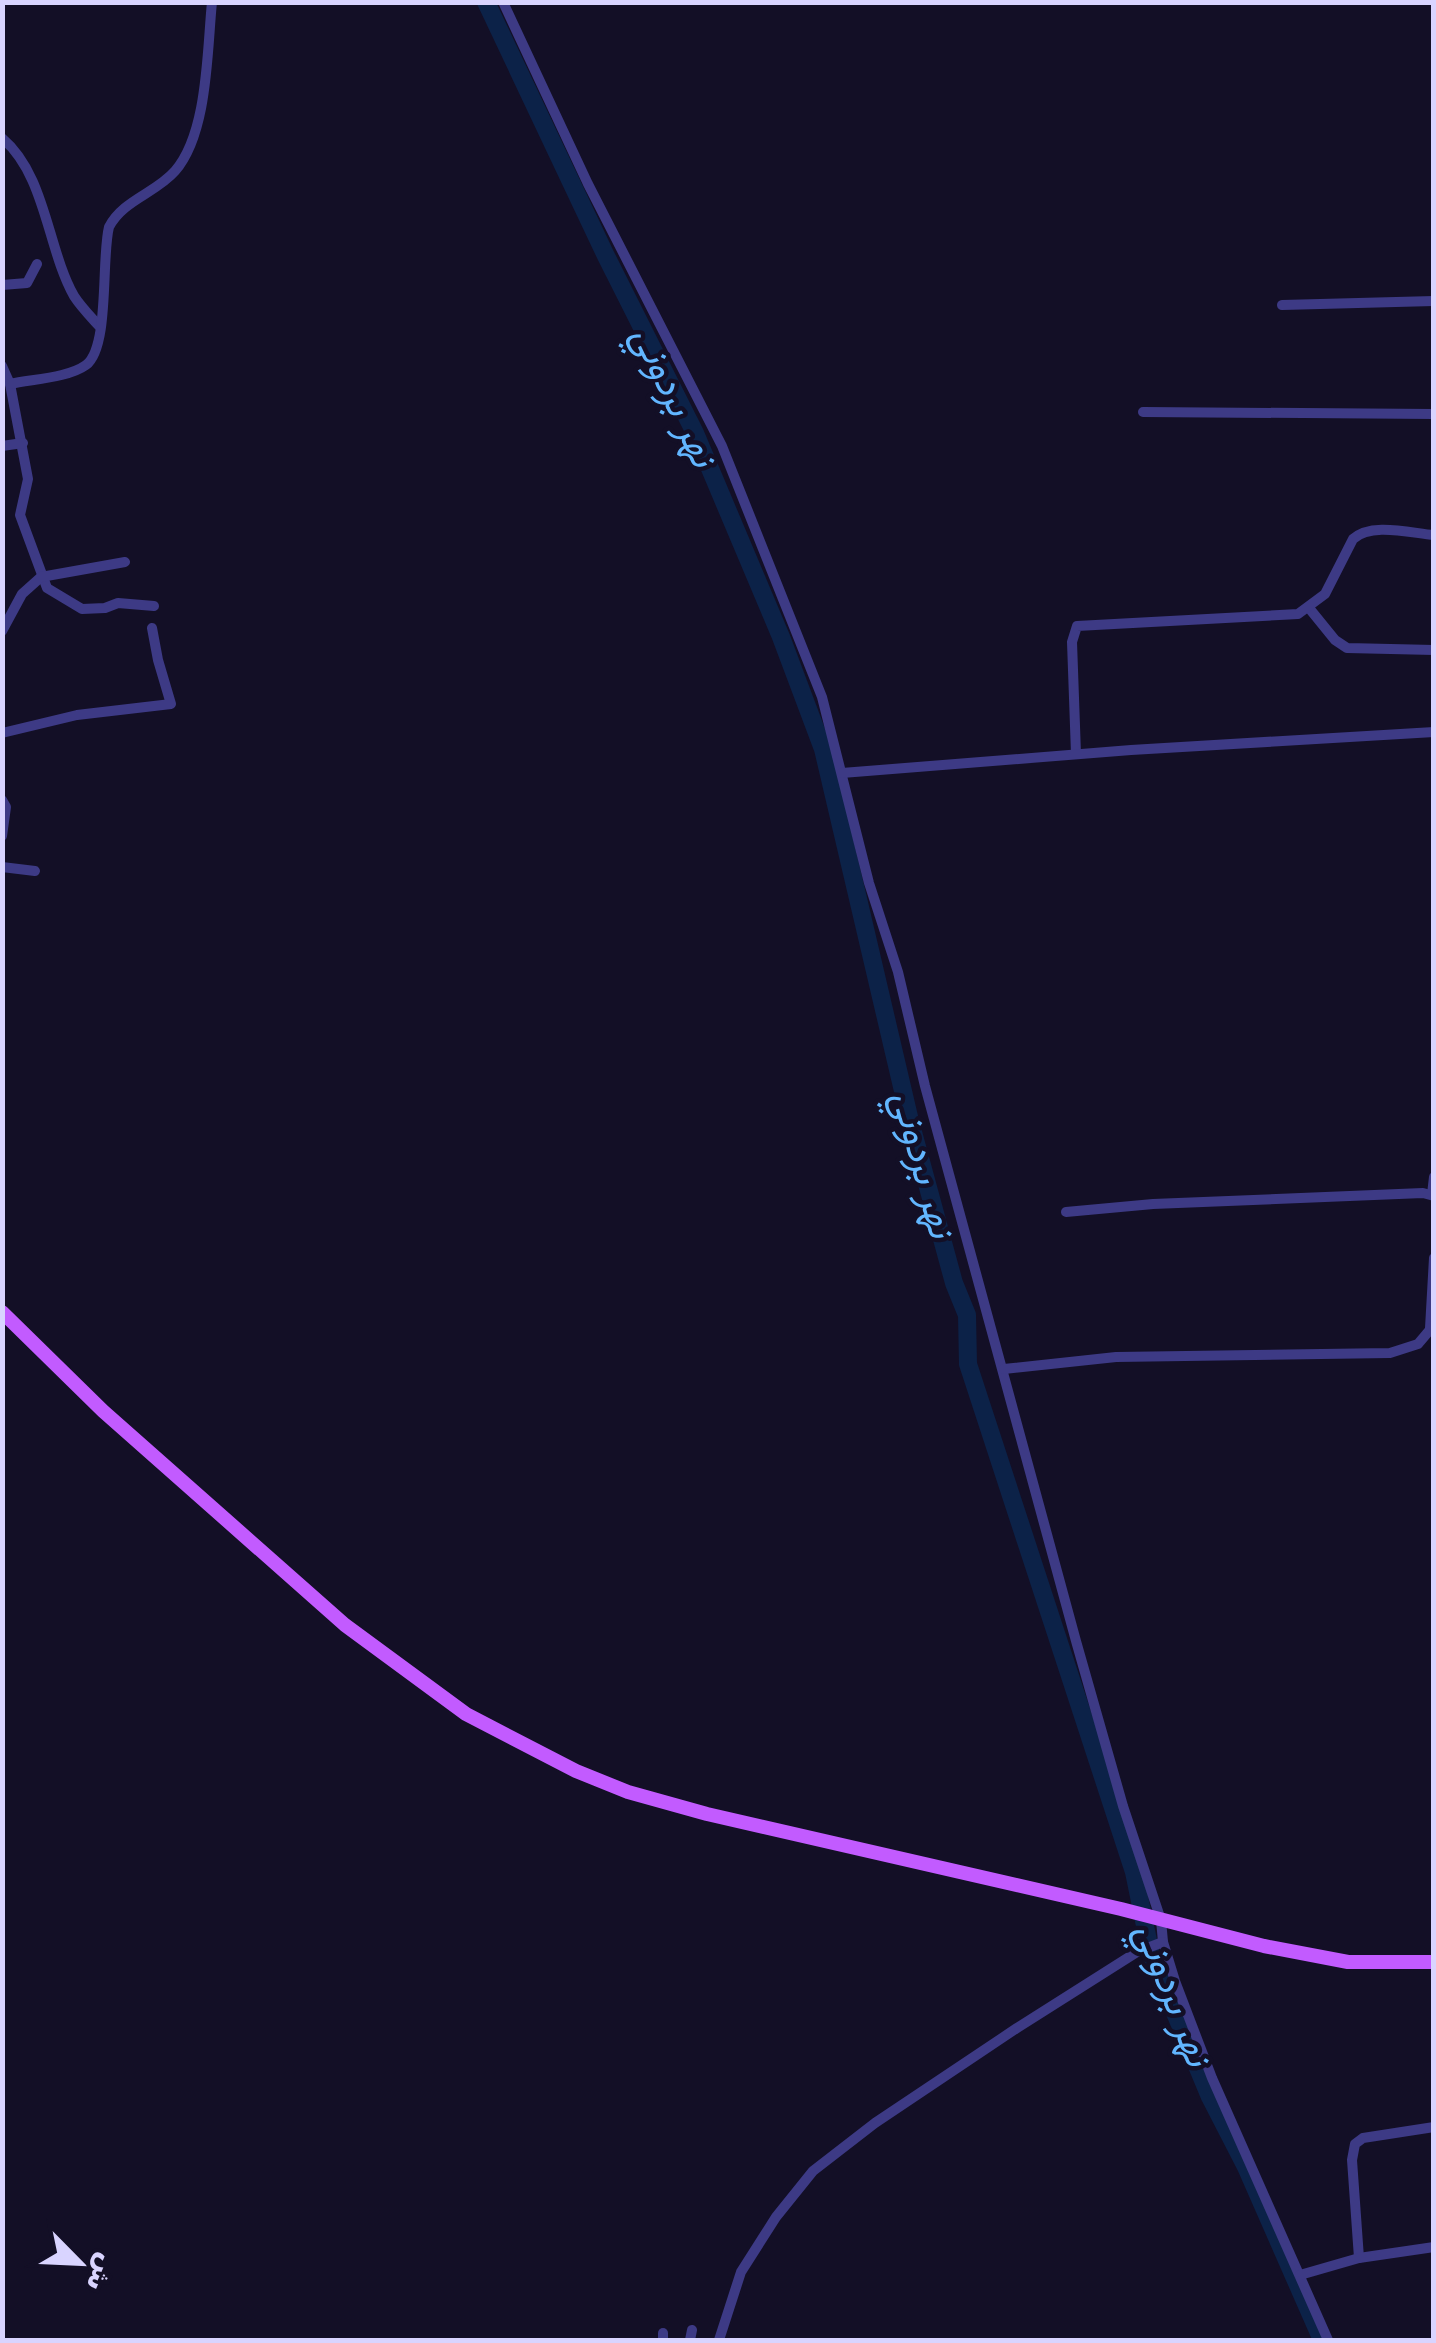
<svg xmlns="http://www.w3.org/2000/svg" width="1436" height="2343" viewBox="0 0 1436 2343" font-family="'DejaVu Sans',Vazirmatn,sans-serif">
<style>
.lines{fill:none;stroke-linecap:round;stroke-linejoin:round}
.river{stroke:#0c2248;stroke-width:18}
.minor{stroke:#3d3a85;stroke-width:10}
.major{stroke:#c25bff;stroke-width:14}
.labels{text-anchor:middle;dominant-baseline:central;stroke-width:9;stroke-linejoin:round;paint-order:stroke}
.water-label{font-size:38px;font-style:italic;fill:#62b6ff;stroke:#130f26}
</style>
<rect width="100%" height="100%" fill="#130f26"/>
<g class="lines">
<!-- river -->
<polyline class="river" points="486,2 606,256 695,433 781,637 823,749 910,1121 954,1283 967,1315 968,1364 1134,1872 1151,1955 1210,2097 1246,2167 1322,2340"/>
<!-- minor -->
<g class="minor">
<polyline points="503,2 588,184 722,446 822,697 869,883 898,972 925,1086 1076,1641 1123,1806 1161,1920 1163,1942 1175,1981 1212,2078 1328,2340"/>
<path d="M2,138C46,175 47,248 74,296C81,307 91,317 99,326"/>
<polyline points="2,285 27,283 37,264"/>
<polyline points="1282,305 1434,301"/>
<polyline points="2,366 10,384 28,479 20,515 47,588 82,609 105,608 118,603 154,606"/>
<path d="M10,384C32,379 68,378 86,365C110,347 101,258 109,227C123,200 156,193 175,171C208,133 207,51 212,2"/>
<polyline points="1143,412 1434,414"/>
<polyline points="2,446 23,443"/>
<polyline points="1309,608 1335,640 1347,648 1434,650"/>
<polyline points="2,631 22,594 41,577 125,562"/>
<polyline points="2,733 77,715 171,704 158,660 152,628"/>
<path d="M1076,754L1072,642L1077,626L1298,614L1325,594L1353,539C1371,522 1410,533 1434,535"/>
<polyline points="842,773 1131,750 1434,732"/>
<polyline points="2,800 6,807 2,836"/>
<polyline points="2,867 35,871"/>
<polyline points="1432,1194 1434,1177"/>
<polyline points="1066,1212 1153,1204 1423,1193 1434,1196"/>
<polyline points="1430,1328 1434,1258"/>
<polyline points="1004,1369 1116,1357 1390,1353 1418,1344 1434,1325"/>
<polyline points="1359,2258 1352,2160 1355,2144 1363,2138 1434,2127"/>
<polyline points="1300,2275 1359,2258 1434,2247"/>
<polyline points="663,2340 663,2333"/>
<polyline points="690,2340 692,2330"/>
<polyline points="719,2340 741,2272 776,2217 813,2171 875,2123 1017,2028 1137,1952 1163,1942"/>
</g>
<!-- major -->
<polyline class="major" points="2,1312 103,1411 345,1625 466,1714 576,1771 628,1792 707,1814 1121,1909 1264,1946 1348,1962 1434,1962"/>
</g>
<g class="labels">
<!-- water labels -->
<g class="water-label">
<text transform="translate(675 396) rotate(65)">نهر بردوني</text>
<text transform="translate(924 1164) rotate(75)">نهر بردوني</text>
<text transform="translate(1174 1994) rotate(69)">نهر بردوني</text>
</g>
</g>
<!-- border -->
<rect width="1436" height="2343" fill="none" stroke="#d9d4ff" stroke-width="10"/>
<!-- north arrow -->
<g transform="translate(80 2263) rotate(114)" stroke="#130f26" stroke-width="8" paint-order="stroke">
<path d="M0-8L18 38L0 25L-18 38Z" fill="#d9d4ff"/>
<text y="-15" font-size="28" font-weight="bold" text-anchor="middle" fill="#d9d4ff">ش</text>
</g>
</svg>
